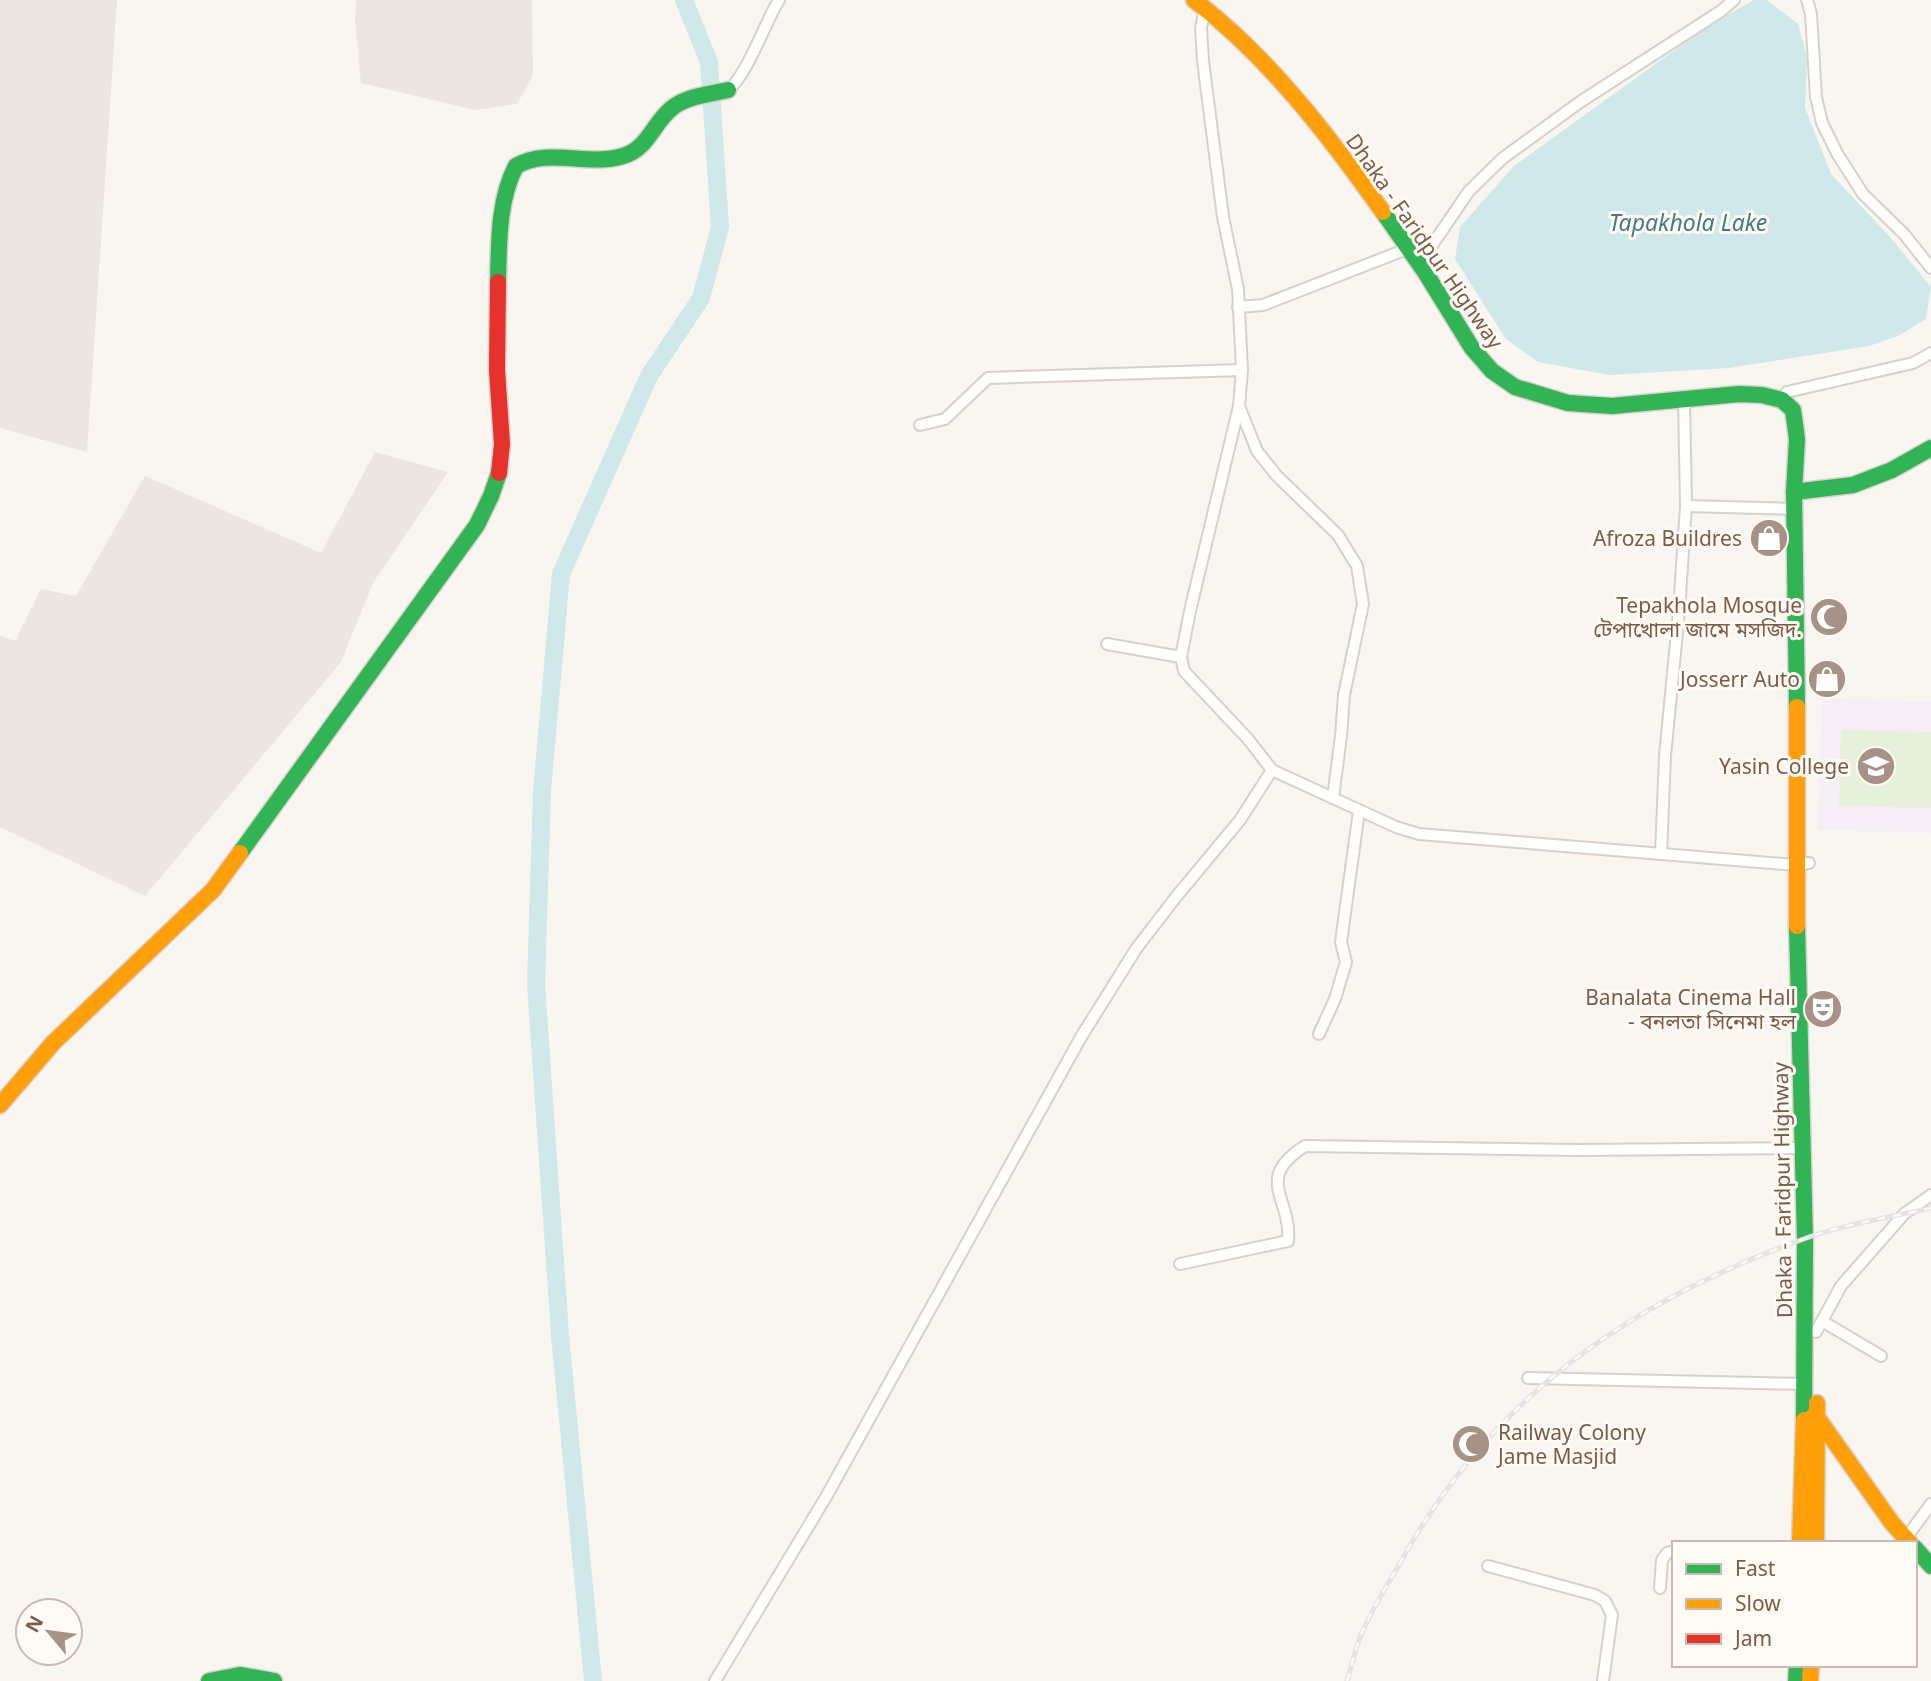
<svg xmlns="http://www.w3.org/2000/svg" width="1931" height="1681" viewBox="0 0 1931 1681" font-family="'Noto Sans','Noto Sans Bengali',sans-serif">
<style>
.industrial{fill:#ede5e0}
.education{fill:#f6eef6}
.green{fill:#e7f0db}
.water{fill:#d0e8ea}
.lines{fill:none;stroke-linecap:round;stroke-linejoin:round}
.river{stroke:#d0e8ea;stroke-width:18}
.street-casing{stroke:#d7d1cb;stroke-width:14}
.fast-casing{stroke:#d9d2cb;stroke-width:19}
.slow-casing{stroke:#d9d2cb;stroke-width:19}
.jam-casing{stroke:#d9d2cb;stroke-width:19}
.street{stroke:#fefefd;stroke-width:10}
.fast{stroke:#30b455;stroke-width:16}
.slow{stroke:#ff9f0a;stroke-width:16}
.jam{stroke:#e5322d;stroke-width:16}
.rail-casing{stroke:#e6e3e7;stroke-width:5}
.rail{stroke:#fffaf3;stroke-width:2.5;stroke-dasharray:8;stroke-linecap:butt}
.labels{text-anchor:middle;dominant-baseline:central;stroke-width:6;stroke-linejoin:round;paint-order:stroke}
.street-label{font-size:21px;fill:#7a5c4d;stroke:#fffaf3}
.poi-label{font-size:21px;fill:#7a5c4d;stroke:#fffaf3;text-anchor:end}
.water-label{font-size:23px;font-style:italic;fill:#437c86;stroke:#fffaf3}
</style>
<rect width="100%" height="100%" fill="#f9f5f0"/>
<!-- industrial -->
<g class="industrial">
<polygon points="0,0 117,0 87,452 0,428"/>
<polygon points="356,0 532,0 533,75 517,104 475,110 361,83 355,20"/>
<polygon points="375,452 448,472 373,583 341,662 145,896 0,827 0,636 15,641 41,589 76,596 145,476 321,553"/>
</g>
<!-- education -->
<polygon class="education" points="1822,698 1931,702 1931,833 1818,830"/>
<!-- green -->
<polygon class="green" points="1841,730 1931,732 1931,808 1839,806"/>
<!-- water -->
<polygon class="water" points="1754,0 1767,0 1798,24 1807,57 1805,108 1831,174 1890,237 1931,287 1926,319 1898,336 1869,346 1728,368 1610,375 1538,362 1506,339 1455,259 1460,227 1514,166 1708,26"/>
<g class="lines">
<!-- river -->
<polyline class="river" points="593,1681 560,1335 536,984 542,791 561,574 649,376 701,298 720,227 709,62 684,0"/>
<!-- street casing -->
<g class="street-casing">
<g id="street">
<polyline points="1807,0 1811,14 1816,97 1822,123 1838,155 1863,194 1904,234 1931,268"/>
<polyline points="1205,8 1201,28 1203,61 1223,217 1238,289 1242,370 1239,406 1190,611 1181,657 1184,671 1248,739 1272,770 1396,827 1419,834 1796,865 1809,863"/>
<path d="M728,90C748,74 764,24 779,0"/>
<polyline points="1424,257 1469,191 1503,158 1580,102 1721,11 1734,0"/>
<polyline points="1238,307 1263,305 1407,249"/>
<polyline points="1787,392 1913,363 1931,353"/>
<polyline points="1239,406 1257,451 1277,476 1338,535 1357,566 1363,604 1344,695 1341,736 1333,798"/>
<polyline points="920,425 945,419 988,378 1242,370"/>
<polyline points="1686,506 1794,509"/>
<polyline points="1107,644 1181,657"/>
<polyline points="1661,854 1665,756 1679,611 1686,506 1684,399"/>
<polyline points="1319,1034 1335,999 1346,962 1341,942 1359,811"/>
<path d="M1180,1264L1288,1241C1292,1198 1253,1179 1305,1146L1578,1150L1803,1148"/>
<polyline points="1822,1321 1881,1356"/>
<polyline points="1816,1332 1841,1286 1904,1214 1931,1195"/>
<polyline points="1528,1378 1805,1384"/>
<polyline points="1906,1538 1931,1504"/>
<polyline points="1488,1566 1595,1595 1605,1601 1612,1615 1603,1681"/>
<polyline points="1660,1588 1662,1560 1667,1553 1674,1551"/>
<polyline points="715,1681 826,1497 1081,1037 1136,949 1176,897 1240,820 1272,770"/>
</g>
</g>
<!-- fast casing -->
<g class="fast-casing">
<g id="fast">
<polyline points="1383,212 1425,272 1472,348 1492,371 1515,387 1568,403 1612,406 1739,394 1762,395 1782,400 1793,410 1797,439 1794,492 1797,707"/>
<path d="M498,282C499,244 498,200 516,166C549,147 588,167 623,156C648,149 653,123 672,108C687,96 710,94 728,90"/>
<polyline points="1794,492 1853,485 1892,470 1931,448"/>
<polyline points="240,853 477,525 491,496 499,473"/>
<polyline points="1797,926 1805,1239 1804,1420"/>
<polyline points="1915,1548 1931,1566"/>
<polyline points="209,1681 240,1675 274,1681"/>
<polyline points="1796,1681 1797,1665"/>
</g>
</g>
<!-- slow casing -->
<g class="slow-casing">
<g id="slow">
<path d="M1194,0C1269,57 1329,136 1383,212"/>
<polyline points="1797,707 1797,926"/>
<polyline points="0,1105 53,1043 213,890 240,853"/>
<polyline points="1813,1416 1817,1417 1892,1523 1910,1543"/>
<polyline points="1800,1543 1804,1420"/>
<polyline points="1816,1543 1817,1403"/>
<polyline points="1810,1681 1811,1665"/>
</g>
</g>
<!-- jam casing -->
<g class="jam-casing">
<polyline id="jam" points="498,282 497,370 502,444 499,473"/>
</g>
<!-- street -->
<use href="#street" class="street"/>
<!-- fast -->
<use href="#fast" class="fast"/>
<!-- slow -->
<use href="#slow" class="slow"/>
<!-- jam -->
<use href="#jam" class="jam"/>
<!-- rail casing -->
<g class="rail-casing">
<path id="rail" d="M1347,1681C1351,1668 1354,1654 1359,1640C1369,1614 1385,1589 1399,1565C1491,1396 1633,1299 1812,1236C1850,1223 1892,1217 1931,1208"/>
</g>
<!-- rail -->
<use href="#rail" class="rail"/>
</g>
<!-- icons -->
<defs>
<g id="shop-disc" transform="scale(2.0125)"><circle r="9.5" fill="#a69286" stroke="#fffaf3"/><path d="M-5-2.5h2.3a2.7 3.5 0 0 1 5.4 0H5L5.5 6h-11ZM-1.5-2.5h3a1.5 2.3 0 0 0-3 0Z" fill="#fff"/></g>
<g id="mosque-disc" transform="scale(2.0125)"><circle r="9.5" fill="#a69286" stroke="#fffaf3"/><path d="M3.5-4.9A6 6 0 1 0 3.5 4.9A5 5 0 1 1 3.5-4.9Z" fill="#fff"/></g>
<g id="university-disc" transform="scale(2.0125)"><circle r="9.5" fill="#a69286" stroke="#fffaf3"/><path d="M0-5L7-2L0 1L-7-2ZM-4 1L0 2.5L4 1V4Q0 6-4 4Z" fill="#fff"/></g>
<g id="theatre-disc" transform="scale(2.0125)"><circle r="9.5" fill="#a69286" stroke="#fffaf3"/><path d="M-5-5.5Q0-4 5-5.5V0Q5 5 0 6Q-5 5-5 0ZM-3.3-2.5H-1v1.5H-3.3ZM1-2.5H3.3v1.5H1ZM-2.8 1Q0 5.5 2.8 1Z" fill="#fff"/></g>
</defs>
<g fill-rule="evenodd">
<use href="#shop-disc" x="1769" y="538"/>
<use href="#mosque-disc" x="1829" y="617"/>
<use href="#shop-disc" x="1827" y="679"/>
<use href="#university-disc" x="1876" y="766"/>
<use href="#theatre-disc" x="1823" y="1009"/>
<use href="#mosque-disc" x="1471" y="1444"/>
</g>
<g class="labels">
<!-- street labels -->
<g class="street-label">
<text transform="translate(1425 241) rotate(55)">Dhaka - Faridpur Highway</text>
<text transform="translate(1782 1190) rotate(-91)">Dhaka - Faridpur Highway</text>
</g>
<!-- poi labels -->
<g class="poi-label">
<text x="1742" y="538">Afroza Buildres</text>
<text x="1802" y="605">Tepakhola Mosque<tspan x="1802" dy="24">টেপাখোলা জামে মসজিদ.</tspan></text>
<text x="1800" y="679">Josserr Auto</text>
<text x="1849" y="766">Yasin College</text>
<text x="1796" y="997">Banalata Cinema Hall<tspan x="1796" dy="24">- বনলতা সিনেমা হল</tspan></text>
<text x="1498" y="1432" text-anchor="start">Railway Colony<tspan x="1498" dy="24">Jame Masjid</tspan></text>
</g>
<!-- water labels -->
<g class="water-label">
<text x="1688" y="222">Tapakhola Lake</text>
</g>
</g>
<!-- legend -->
<rect x="1672" y="1541" width="245" height="126" fill="#fffaf3" stroke="#cabbb1" stroke-width="2"/>
<rect x="1686" y="1564" width="35" height="10" fill="#30b455" stroke="#cabbb1" stroke-width="2"/>
<text x="1735" y="1576" font-size="21" fill="#7a5c4d">Fast</text>
<rect x="1686" y="1599" width="35" height="10" fill="#ff9f0a" stroke="#cabbb1" stroke-width="2"/>
<text x="1735" y="1611" font-size="21" fill="#7a5c4d">Slow</text>
<rect x="1686" y="1634" width="35" height="10" fill="#e5322d" stroke="#cabbb1" stroke-width="2"/>
<text x="1735" y="1646" font-size="21" fill="#7a5c4d">Jam</text>
<!-- north arrow -->
<g transform="translate(49 1632) rotate(299)"><circle r="33" fill="#fffaf3" stroke="#cabbb1" stroke-width="2"/>
<path d="M0-5L12 26L0 18L-12 26Z" fill="#a69286"/>
<text y="-10" font-size="19" font-weight="bold" text-anchor="middle" fill="#7a5c4d">N</text>
</g>
</svg>
